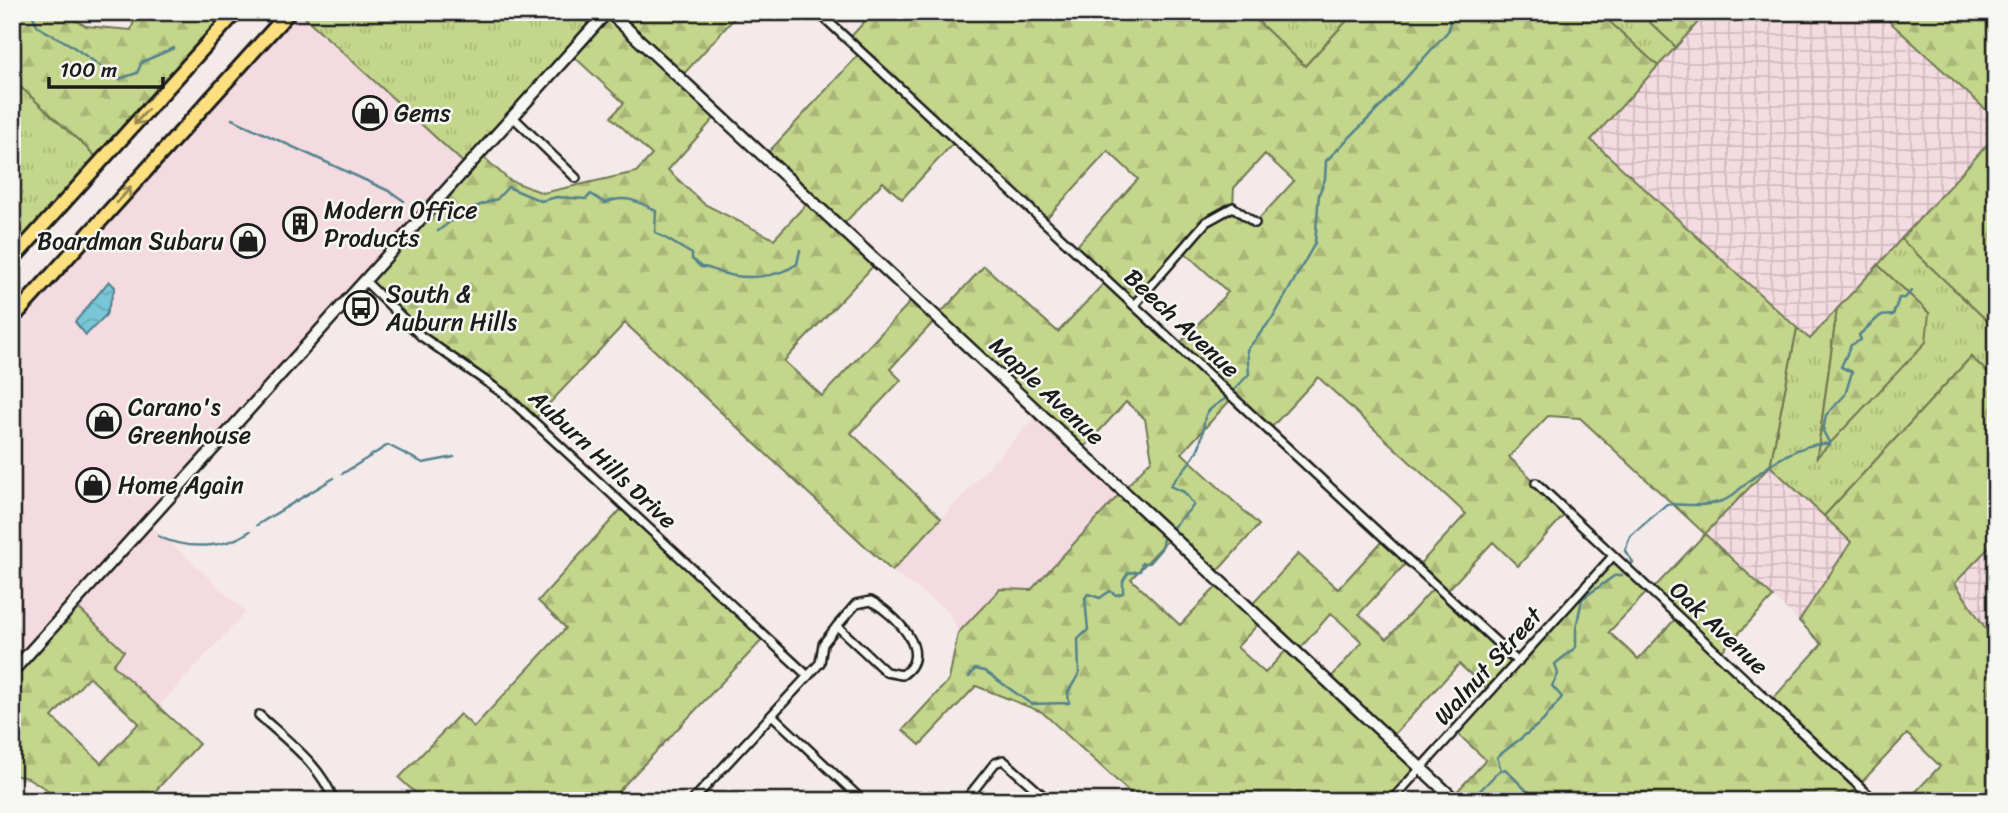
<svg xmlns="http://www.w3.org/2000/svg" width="2008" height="813" viewBox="0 0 2008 813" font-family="Sriracha,sans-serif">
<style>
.built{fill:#f4dbe1}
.industrial{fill:url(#industrial-grid)}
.grass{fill:url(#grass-tufts);stroke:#707954;stroke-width:2}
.forest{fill:url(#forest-firs);stroke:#707954;stroke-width:2;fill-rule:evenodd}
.water{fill:url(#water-waves);stroke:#53828c;stroke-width:2}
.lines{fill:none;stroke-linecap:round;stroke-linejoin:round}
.stream{stroke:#53828c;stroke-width:2.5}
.street-casing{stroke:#1c1c1c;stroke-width:12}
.secondary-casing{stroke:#1c1c1c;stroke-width:15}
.highway-casing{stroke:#1c1c1c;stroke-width:18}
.street{stroke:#f6f6f2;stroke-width:7}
.secondary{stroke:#f6f6f2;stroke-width:10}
.highway{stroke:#fce080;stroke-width:12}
.oneway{stroke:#978853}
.labels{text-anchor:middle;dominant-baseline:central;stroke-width:5;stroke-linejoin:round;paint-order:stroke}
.poi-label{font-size:24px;fill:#1c1c1c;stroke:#f6f6f2;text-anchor:start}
.street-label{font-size:24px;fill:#1c1c1c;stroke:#f6f6f2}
</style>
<defs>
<pattern id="industrial-grid" width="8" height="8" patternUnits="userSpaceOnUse" patternTransform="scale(1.75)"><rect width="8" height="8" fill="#f4dbe1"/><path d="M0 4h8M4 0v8" fill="none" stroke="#d1bbc0"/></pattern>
<pattern id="grass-tufts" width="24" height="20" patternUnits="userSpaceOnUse" patternTransform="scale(1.75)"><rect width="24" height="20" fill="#c4d68b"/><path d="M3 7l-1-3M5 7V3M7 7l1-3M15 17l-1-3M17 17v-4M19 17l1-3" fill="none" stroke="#a8b777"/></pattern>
<pattern id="forest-firs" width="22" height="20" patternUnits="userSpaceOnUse" patternTransform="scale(1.75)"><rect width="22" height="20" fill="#c4d68b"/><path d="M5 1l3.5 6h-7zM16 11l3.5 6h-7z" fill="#a8b777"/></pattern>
<pattern id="water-waves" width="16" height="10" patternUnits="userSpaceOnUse" patternTransform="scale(1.75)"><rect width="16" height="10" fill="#78c6d7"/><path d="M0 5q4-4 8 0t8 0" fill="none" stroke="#67aab8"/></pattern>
</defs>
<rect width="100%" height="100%" fill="#f5eaea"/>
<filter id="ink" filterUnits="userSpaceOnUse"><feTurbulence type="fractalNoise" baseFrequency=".0143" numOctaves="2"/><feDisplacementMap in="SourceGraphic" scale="14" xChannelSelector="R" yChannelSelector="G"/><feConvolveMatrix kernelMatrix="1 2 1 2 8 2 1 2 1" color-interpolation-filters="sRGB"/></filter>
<g filter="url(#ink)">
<!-- built -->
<g class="built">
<polygon points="289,12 299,12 468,167 148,522 246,612 158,707 113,664 124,651 12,672 12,319"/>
<polygon points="1039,413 1123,491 1031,590 1000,589 958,633 948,611 892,571"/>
</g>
<!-- industrial -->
<g class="industrial">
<polygon points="1707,12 1879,12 1996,119 1996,135 1810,339 1591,140"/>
<polygon points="1770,466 1851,542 1799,621 1705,534"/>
<polygon points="1996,540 1996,644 1955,583"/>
</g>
<!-- grass -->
<g class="grass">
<polygon points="299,12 607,12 468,167"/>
<polygon points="1248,12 1355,12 1305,66"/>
<polygon points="1599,12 1639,12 1676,47 1658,66"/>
<polygon points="12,79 101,161 12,260"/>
<polygon points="1901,239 1996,329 1996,380 1971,357 1824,516 1770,466 1797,328 1810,339 1837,309 1817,455 1929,313 1878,265"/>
</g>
<!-- forest -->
<g class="forest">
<polygon points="12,12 61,12 86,26 131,30 137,12 236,12 101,161 12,79"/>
<path d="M607,12H740L680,78L718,114L668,170L704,204L774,239L810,200L764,157L861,52L848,40L873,12H1248L1305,66L1355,12H1599L1658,66L1591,140L1797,328L1770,466L1705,534L1773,597L1719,654L1770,702L1822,644L1799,621L1851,542L1824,516L1971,357L1996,380V540L1955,583L1996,644V801H1907L1940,766L1907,734L1844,801H1456L1452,797L1486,760L1455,731L1490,692L1459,664L1390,739L1421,768L1391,801H1139L1042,712L976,686L920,745L903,730L949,680L958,633L1000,589L1031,590L1152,459L1145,419L1126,402L1081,451L937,318L890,369L901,380L851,433L941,518L892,571L625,323L533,421L421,336L365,281L480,154L509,180L543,193L636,172L652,155L611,117L624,103L570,53ZM956,140L1044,221L1108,151L1138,179L1074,249L1107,280L1058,332L984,266L937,317L915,297L822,396L784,361L877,262L841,227L883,182L902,199ZM1265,154L1294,181L1255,223L1233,207L1234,188ZM1182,250L1228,292L1178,345L1134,304ZM1318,377L1466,514L1417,567L1436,585L1387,639L1359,614L1409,560L1385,538L1338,589L1298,554L1249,608L1221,582L1180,625L1131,579L1172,536L1214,575L1259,525L1182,453L1233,397L1269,430ZM1548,416L1580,418L1705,534L1651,591L1678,616L1638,659L1609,632L1649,590L1613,556L1518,662L1445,593L1493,542L1518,566L1567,512L1509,457ZM1331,613L1362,642L1328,681L1297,652ZM1262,620L1290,646L1265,673L1237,647Z"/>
<polygon points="1639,12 1707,12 1676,47"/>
<polygon points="1879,12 1996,12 1996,119"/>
<polygon points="1996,135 1996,329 1901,239"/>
<polygon points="1878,265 1929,313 1926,342 1817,457 1837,309"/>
<polygon points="625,505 766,636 609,801 424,801 399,778 460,714 474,727 566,628 538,601"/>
<path d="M74,604L124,651L113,665L199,744L146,801H66L28,778L12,775V672ZM89,677L139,723L101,763L52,717Z"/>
</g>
<!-- water -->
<polygon class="water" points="109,281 115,287 106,315 86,335 75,322"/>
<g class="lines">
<!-- stream -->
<g class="stream">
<polyline points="31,12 38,27 69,44 119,79 137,73 142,62 174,48"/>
<polyline points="232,119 391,192 404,201"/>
<path d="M438,231L464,211L497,199L508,187L541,201L557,197L586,199L591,194L605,203C624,194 638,201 656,211L655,232L692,254V259L701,267C710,267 714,271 722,273C745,280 777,278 797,264L800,250"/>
<polyline points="1234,390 1249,374 1247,350 1274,316 1315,243 1319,194 1325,179 1326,161 1381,106 1449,30 1450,12"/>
<polyline points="342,474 388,445 423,463 454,457"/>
<polyline points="257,525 334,478"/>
<path d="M1172,528L1194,505L1184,492L1170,486C1180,473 1195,459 1200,444C1209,417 1195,417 1225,399"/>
<path d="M158,536C185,550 226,549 250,531"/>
<path d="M1631,565L1633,562L1625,551L1630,536L1667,504C1685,505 1704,507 1722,501C1731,499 1740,488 1748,482C1770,464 1801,441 1830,444L1823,431L1826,415L1845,395L1852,372L1841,367L1851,345L1861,340L1859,335L1880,316L1893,315L1899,298H1905L1912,290"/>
<polyline points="969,677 975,669 985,671 1031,704 1069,703 1068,692 1079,674 1078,639 1088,630 1085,598 1088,594 1100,598 1110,591 1116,595 1123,593 1123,581 1128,573 1140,571 1142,563 1149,563 1161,549 1163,539"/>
<polyline points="1501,770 1497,757 1543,721 1562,697 1552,686 1558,674 1555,664 1576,647 1576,628 1582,599 1614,576 1622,575"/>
<polyline points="1472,799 1497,773 1505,769 1537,801"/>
</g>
<!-- street casing -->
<g class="street-casing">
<g id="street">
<polyline points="818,12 1518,662"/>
<polyline points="513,117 576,178"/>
<polyline points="365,281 421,336 504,394 808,676"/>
<polyline points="1134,305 1206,222 1233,207 1255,223"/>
<polyline points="1536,483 1875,801"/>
<path d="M871,601C893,613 936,653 902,675L886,672L837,626L856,604Z"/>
<path d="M259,715C286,740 321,765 334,801"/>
<polyline points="772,715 863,801"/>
<polyline points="692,801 820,663 823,644 837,626"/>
<polyline points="965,801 995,763 1003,760 1049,801"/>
<polyline points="1391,801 1613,556"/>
</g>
</g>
<!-- secondary casing -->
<g class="secondary-casing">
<g id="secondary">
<polyline points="609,12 1456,801"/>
<polyline points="12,672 607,12"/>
</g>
</g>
<!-- highway casing -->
<g class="highway-casing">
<g id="highway">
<polyline points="12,260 236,12"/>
<polyline points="12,319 289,12"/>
</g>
</g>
<!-- street -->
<use href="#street" class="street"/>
<!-- secondary -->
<use href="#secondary" class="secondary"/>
<!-- highway -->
<use href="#highway" class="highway"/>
</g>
<!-- one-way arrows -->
<defs><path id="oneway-shaft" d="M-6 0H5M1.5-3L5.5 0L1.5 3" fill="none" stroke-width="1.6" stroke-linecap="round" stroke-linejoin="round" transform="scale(1.75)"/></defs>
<g class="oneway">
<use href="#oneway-shaft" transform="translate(141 117) rotate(132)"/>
<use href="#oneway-shaft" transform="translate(124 195) rotate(-48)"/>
</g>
</g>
<!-- icons -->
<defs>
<g id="shop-ring" transform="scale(1.75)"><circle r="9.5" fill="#f6f6f2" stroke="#1c1c1c" stroke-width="1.5"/><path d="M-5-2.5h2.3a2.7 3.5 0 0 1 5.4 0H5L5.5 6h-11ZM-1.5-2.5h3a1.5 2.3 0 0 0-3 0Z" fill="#1c1c1c"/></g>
<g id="building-ring" transform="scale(1.75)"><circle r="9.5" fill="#f6f6f2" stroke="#1c1c1c" stroke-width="1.5"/><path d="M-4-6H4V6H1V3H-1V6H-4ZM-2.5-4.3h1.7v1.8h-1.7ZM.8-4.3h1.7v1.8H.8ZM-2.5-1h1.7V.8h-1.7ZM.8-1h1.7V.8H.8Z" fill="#1c1c1c"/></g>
<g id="bus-ring" transform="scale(1.75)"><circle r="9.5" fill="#f6f6f2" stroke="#1c1c1c" stroke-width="1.5"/><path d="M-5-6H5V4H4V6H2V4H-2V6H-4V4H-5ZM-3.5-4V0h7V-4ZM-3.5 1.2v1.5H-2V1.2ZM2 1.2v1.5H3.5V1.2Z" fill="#1c1c1c"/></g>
</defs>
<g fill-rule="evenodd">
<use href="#shop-ring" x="370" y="113"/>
<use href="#building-ring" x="300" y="224"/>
<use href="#shop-ring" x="248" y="241"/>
<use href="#bus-ring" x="361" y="308"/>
<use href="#shop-ring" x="104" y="421"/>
<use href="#shop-ring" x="93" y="485"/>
</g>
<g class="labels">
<!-- poi labels -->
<g class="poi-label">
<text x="394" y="113">Gems</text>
<text x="324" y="210">Modern Office<tspan x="324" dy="28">Products</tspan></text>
<text x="224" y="241" text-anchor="end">Boardman Subaru</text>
<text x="386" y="294">South &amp;<tspan x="386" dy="28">Auburn Hills</tspan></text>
<text x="128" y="407">Carano's<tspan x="128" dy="28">Greenhouse</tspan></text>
<text x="118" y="485">Home Again</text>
</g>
<!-- street labels -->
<g class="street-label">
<text transform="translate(1182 323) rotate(43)">Beech Avenue</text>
<text transform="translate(1047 391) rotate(43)">Maple Avenue</text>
<text transform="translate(603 459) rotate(43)">Auburn Hills Drive</text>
<text transform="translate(1719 628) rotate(43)">Oak Avenue</text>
<text transform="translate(1488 666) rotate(-48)">Walnut Street</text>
</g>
</g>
<!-- margin -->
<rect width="2008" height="813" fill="none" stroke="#f6f6f2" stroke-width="42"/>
<rect x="21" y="21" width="1966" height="771" fill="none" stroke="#1c1c1c" stroke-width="2.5" filter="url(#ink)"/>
<!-- scale -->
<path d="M49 77v10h114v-10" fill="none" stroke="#1c1c1c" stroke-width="3.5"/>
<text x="60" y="77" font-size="21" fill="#1c1c1c" stroke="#f6f6f2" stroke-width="5" paint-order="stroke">100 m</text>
</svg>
